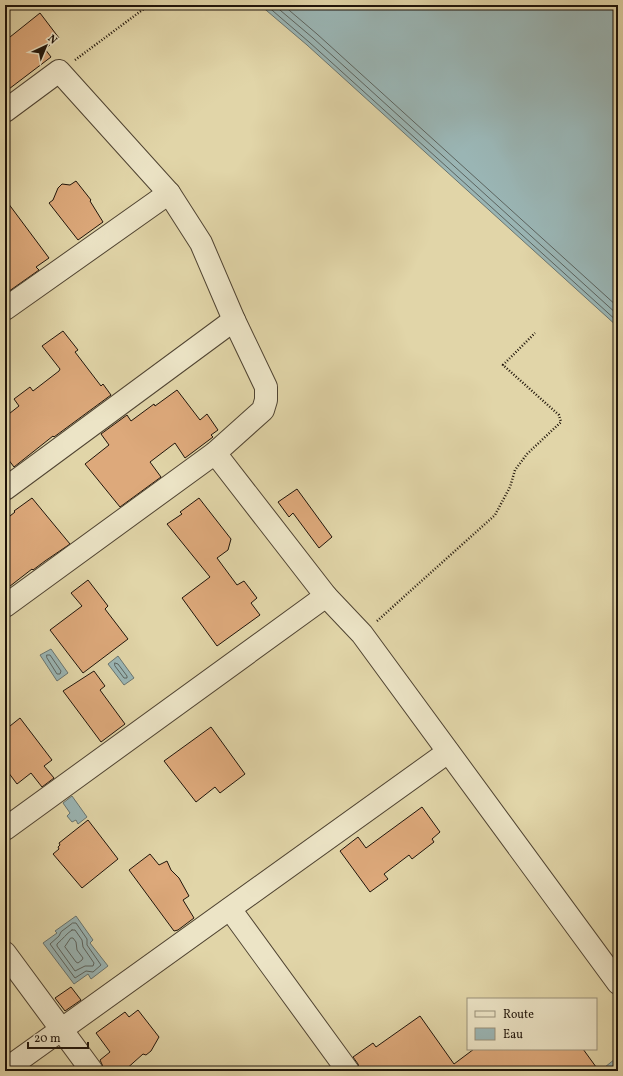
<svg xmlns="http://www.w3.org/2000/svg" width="623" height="1076" viewBox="0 0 623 1076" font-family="Vollkorn,serif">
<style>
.water{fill:#9ab5b4;stroke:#697570}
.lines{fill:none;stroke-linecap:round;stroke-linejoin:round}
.shore{stroke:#5c645f;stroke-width:1}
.building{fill:#dda97b;stroke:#1f140a}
.minor-casing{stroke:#504432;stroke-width:24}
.path{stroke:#1f140a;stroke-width:2.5;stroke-dasharray:1 2;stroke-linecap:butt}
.minor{stroke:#ece4c6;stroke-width:22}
</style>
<rect width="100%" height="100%" fill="#e1d5a8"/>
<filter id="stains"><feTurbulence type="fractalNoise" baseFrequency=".005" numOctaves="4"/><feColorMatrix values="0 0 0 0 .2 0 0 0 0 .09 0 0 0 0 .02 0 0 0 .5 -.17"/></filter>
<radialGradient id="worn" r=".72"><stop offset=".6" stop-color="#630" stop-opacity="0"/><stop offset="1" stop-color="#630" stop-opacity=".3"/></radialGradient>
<!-- water -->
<g class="water">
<polygon points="260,5 618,5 618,327 307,45"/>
<polygon points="51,649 68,673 57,681 40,655"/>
<polygon points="118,656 134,678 124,685 108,664"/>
<polygon points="72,796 87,817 78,824 76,820 72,822 67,816 70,813 63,803"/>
<polygon points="76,916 93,940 90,943 108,966 91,979 88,974 74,984 43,943 57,933 55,931"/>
<polygon points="615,1059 618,1063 618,1071 600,1071"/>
</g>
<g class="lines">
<!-- shore -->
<g class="shore">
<polyline points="266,5 309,42 618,322"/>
<polyline points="274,5 313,38 618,315"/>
<polyline points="283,5 317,34 618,307"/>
<polygon points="47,655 50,655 61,671 60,674 57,674 47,658"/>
<polygon points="115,663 118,664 127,676 127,678 124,678 115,666"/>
<polygon points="73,923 76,923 87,939 87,945 101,965 93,972 86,971 75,978 50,944 59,936 61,932"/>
<path d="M72,930H75L82,940L83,947L94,963L93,966H85L75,971L57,946V944C63,939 66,934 72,930Z"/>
<polygon points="71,938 73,938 76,942 77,950 83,958 82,960 78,963 76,962 65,947"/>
</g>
</g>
<!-- building -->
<g class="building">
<polygon points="40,13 59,38 45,49 51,57 5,92 5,41"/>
<polygon points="76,181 91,200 90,201 103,222 78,240 49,203 53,200 58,188 62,184 70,185"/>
<polygon points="5,199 49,258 36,267 39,270 5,294"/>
<polygon points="63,331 78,350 75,352 101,386 103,384 111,395 54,437 53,436 14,467 5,455 5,417 19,406 14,399 30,387 33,391 59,371 60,369 42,346"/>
<polygon points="177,390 200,420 207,414 218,430 211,435 213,437 185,458 175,443 150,462 161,477 120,507 85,464 109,445 101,434 127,415 131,421 154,404 155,406"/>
<polygon points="297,489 332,537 319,548 293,513 289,517 278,502"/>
<polygon points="32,498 70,544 45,561 33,570 32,569 5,590 5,520 15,512 14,511"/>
<polygon points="199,498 231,539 228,550 217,558 237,585 244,581 257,598 251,603 260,615 217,646 182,598 210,577 167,524 182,514 180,512"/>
<polygon points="88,580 108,606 105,609 128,639 83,673 50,630 82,606 71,593"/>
<polygon points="94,671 105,686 100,690 125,724 101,742 63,691"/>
<polygon points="20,718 52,760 44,766 54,778 42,787 31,773 17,784 5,768 5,730"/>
<polygon points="211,727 245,774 220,793 215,787 196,802 164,761"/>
<polygon points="422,807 440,832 432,839 434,842 412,859 409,855 384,874 388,879 370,892 340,851 358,837 366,848"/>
<polygon points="88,820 118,859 82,888 53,854 59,849 58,847 60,845 59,843"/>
<polygon points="150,854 159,865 167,861 171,870 179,878 189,896 183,900 194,918 178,930 174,931 129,870"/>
<polygon points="71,987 81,1000 65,1011 55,998"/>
<polygon points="138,1010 159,1037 151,1051 146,1055 143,1054 124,1071 105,1071 100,1060 110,1052 96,1033 125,1012 129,1017"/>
<polygon points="420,1016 454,1064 474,1049 583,1049 599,1071 360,1071 358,1064 353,1057 373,1043 376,1047"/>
</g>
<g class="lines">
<!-- minor casing -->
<g class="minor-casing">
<g id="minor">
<polyline points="5,111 59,71 169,193 201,243 234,320 266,387 266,400 263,410 215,453 5,606"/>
<polyline points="5,309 169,193"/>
<polyline points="215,453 326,596 362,634 618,983"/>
<polyline points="5,489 234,320"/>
<polyline points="5,829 326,596"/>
<polyline points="230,909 348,1071"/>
<polyline points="5,953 92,1071"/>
<polyline points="5,1070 448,752"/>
</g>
</g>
<!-- path -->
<g class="path">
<polyline points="75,60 149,5"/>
<polyline points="377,621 495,515 510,487 515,470 527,454 561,422 559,415 503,365 535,333"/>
</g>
<!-- minor -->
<use href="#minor" class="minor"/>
</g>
<!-- margin -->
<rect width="623" height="1076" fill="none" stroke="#e1d5a8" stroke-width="20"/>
<rect x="6" y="6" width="611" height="1064" fill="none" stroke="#1f140a" stroke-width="2"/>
<rect x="10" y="10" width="603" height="1056" fill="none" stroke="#1f140a"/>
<!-- legend -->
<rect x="467" y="998" width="130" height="52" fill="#ece4c6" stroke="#9a917b"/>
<rect x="475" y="1011" width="20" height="6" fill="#ece4c6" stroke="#9a917b"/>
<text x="503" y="1018" font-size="12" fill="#1f140a">Route</text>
<rect x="475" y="1028" width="20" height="12" fill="#9ab5b4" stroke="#9a917b"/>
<text x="503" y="1038" font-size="12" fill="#1f140a">Eau</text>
<!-- north arrow -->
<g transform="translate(46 46) rotate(44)" stroke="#ece4c6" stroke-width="3" paint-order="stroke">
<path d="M0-3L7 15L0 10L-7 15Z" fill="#1f140a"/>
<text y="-6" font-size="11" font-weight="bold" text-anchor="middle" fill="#1f140a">N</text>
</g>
<!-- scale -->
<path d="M28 1042v6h60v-6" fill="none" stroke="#1f140a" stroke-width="2"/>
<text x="34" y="1042" font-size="12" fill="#1f140a" stroke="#ece4c6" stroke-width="3" paint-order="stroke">20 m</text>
<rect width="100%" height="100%" filter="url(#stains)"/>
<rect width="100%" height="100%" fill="url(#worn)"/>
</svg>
